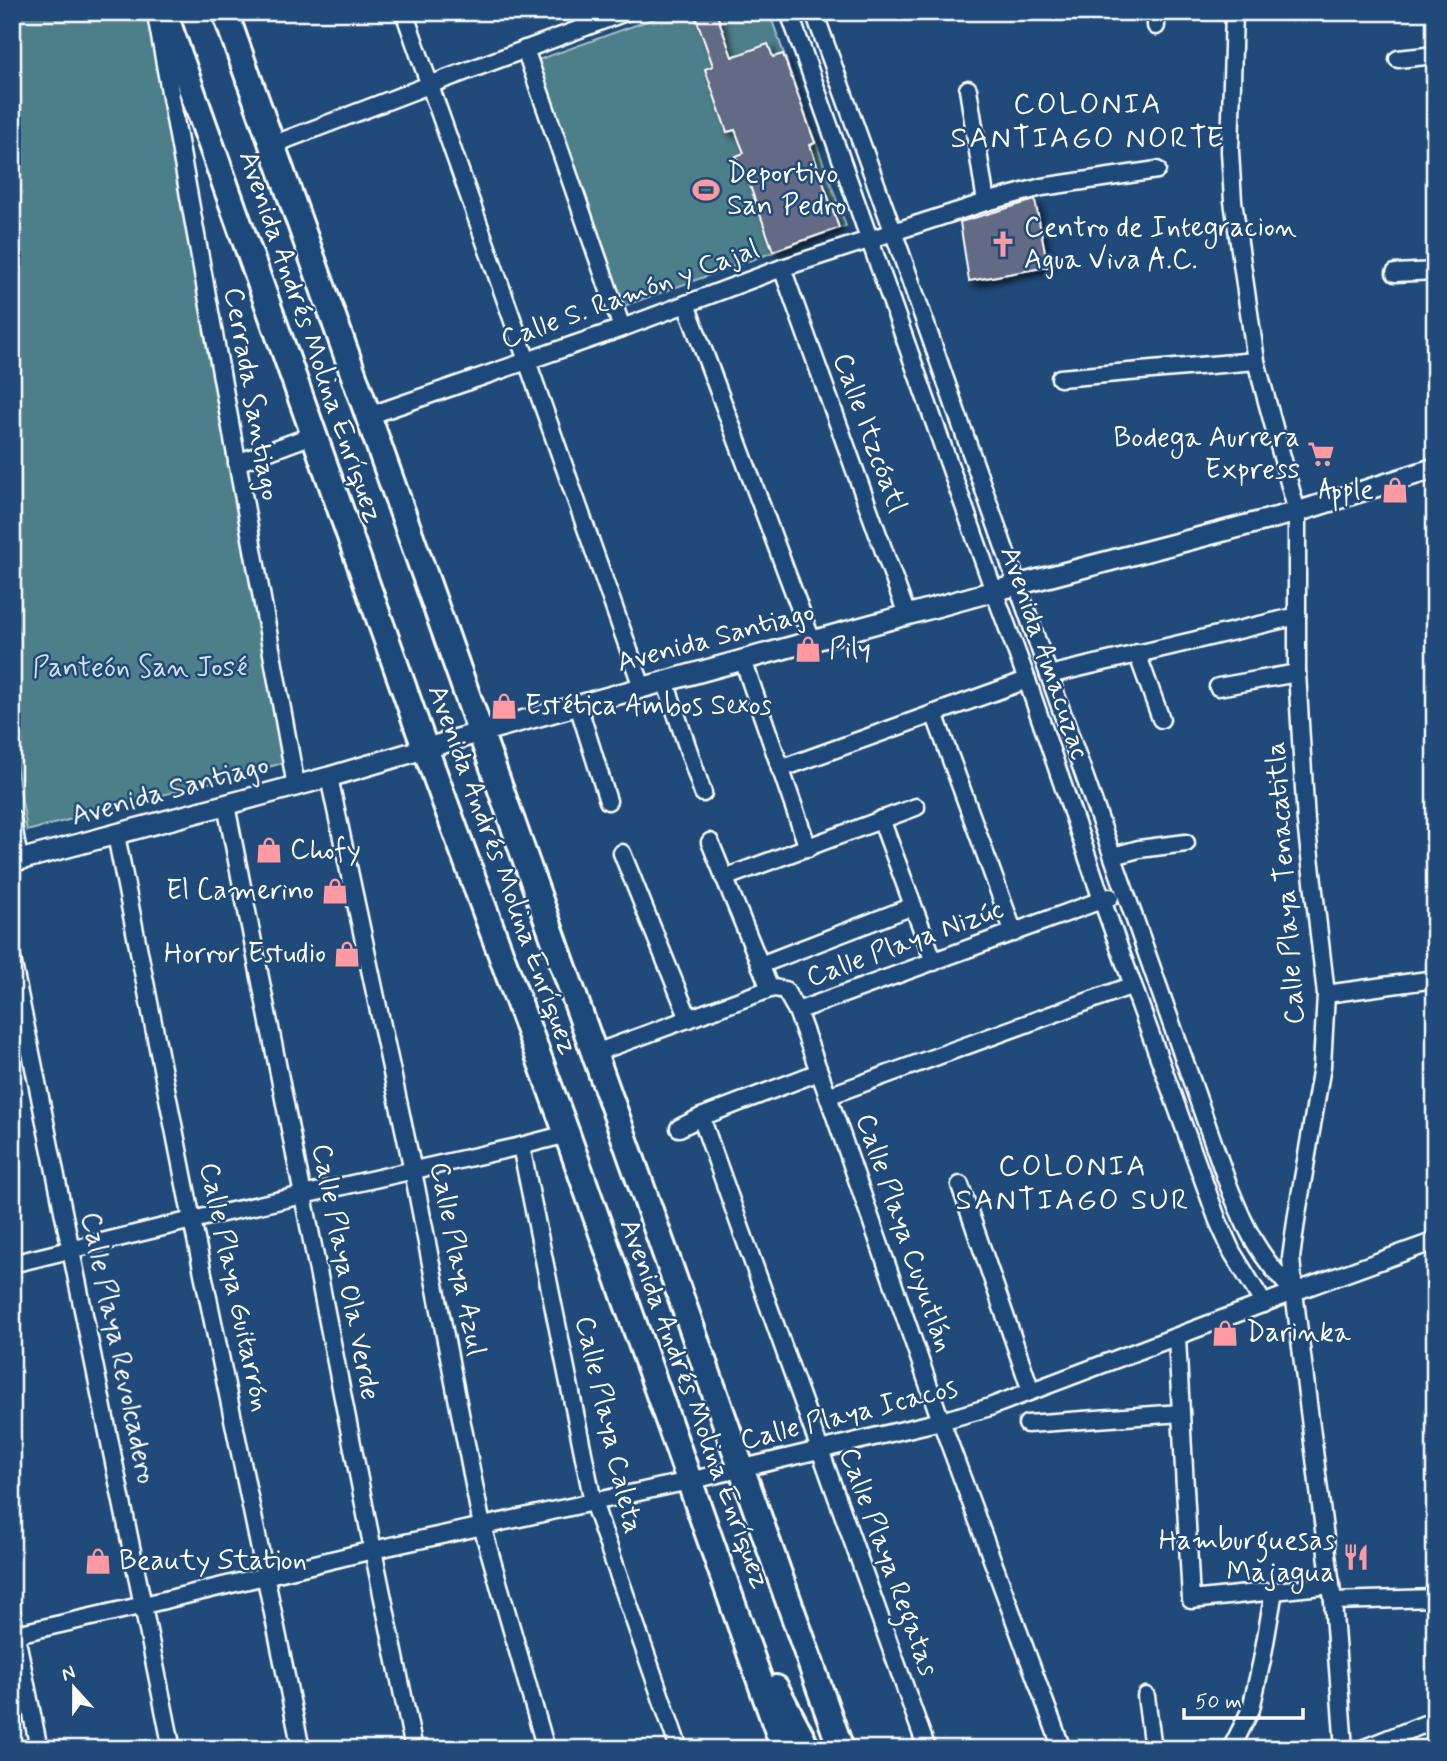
<svg xmlns="http://www.w3.org/2000/svg" width="1447" height="1761" viewBox="0 0 1447 1761" font-family="Mynerve,sans-serif">
<style>
.green{fill:#4e7f8a;stroke:#a6bfc4;stroke-width:2}
.building{fill:#636b86;stroke:#fff;stroke-width:2;filter:url(#shadow)}
.lines{fill:none;stroke-linecap:round;stroke-linejoin:round}
.minor-casing{stroke:#fff;stroke-width:21}
.tertiary-casing{stroke:#fff;stroke-width:24}
.primary-casing{stroke:#fff;stroke-width:30}
.minor{stroke:#1f4a7a;stroke-width:16}
.tertiary{stroke:#1f4a7a;stroke-width:19}
.primary{stroke:#1f4a7a;stroke-width:24}
.labels{text-anchor:middle;dominant-baseline:central;stroke-width:5;stroke-linejoin:round;paint-order:stroke}
.poi-label{font-size:28px;fill:#fff;stroke:#1f4a7a;text-anchor:start}
.street-label{font-size:28px;fill:#fff;stroke:#1f4a7a}
.park-label{font-size:28px;fill:#d3dfe2;stroke:#1f4a7a}
.neighbourhood-label{font-size:30px;letter-spacing:2px;fill:#fff;stroke:#1f4a7a}
</style>
<defs>
<filter id="shadow"><feDropShadow dx="5" dy="5" stdDeviation="3.5" flood-color="#0009"/></filter>
</defs>
<rect width="100%" height="100%" fill="#1f4a7a"/>
<filter id="ink" filterUnits="userSpaceOnUse"><feTurbulence type="fractalNoise" baseFrequency=".0143" numOctaves="2"/><feDisplacementMap in="SourceGraphic" scale="14" xChannelSelector="R" yChannelSelector="G"/><feConvolveMatrix kernelMatrix="1 2 1 2 8 2 1 2 1" color-interpolation-filters="sRGB"/></filter>
<g filter="url(#ink)">
<!-- green -->
<g class="green">
<polygon points="12,12 151,12 287,762 27,831 12,742"/>
<polygon points="672,12 769,12 846,226 621,307 535,61"/>
</g>
<!-- building -->
<g class="building">
<polygon points="694,12 716,12 732,57 768,44 773,57 783,54 815,143 810,145 839,228 773,251 744,169 741,170 736,156 744,153 735,130 727,132 705,69 713,66"/>
<polygon points="1035,200 1048,267 969,281 960,222"/>
</g>
<g class="lines">
<!-- minor casing -->
<g class="minor-casing">
<g id="minor">
<polyline points="404,12 642,687"/>
<polyline points="789,12 994,591 1027,680 1102,900 1218,1221 1232,1252 1264,1304"/>
<path d="M814,12L893,231L1226,1179C1238,1210 1251,1242 1272,1267C1279,1276 1286,1284 1294,1292"/>
<polyline points="1234,12 1230,151 1233,201 1256,361 1297,512 1297,673 1306,822 1326,994 1322,1066 1297,1214 1291,1258 1294,1292 1333,1601 1344,1749"/>
<polyline points="157,20 296,786"/>
<polyline points="1156,26 1156,12"/>
<polyline points="525,49 622,328"/>
<polyline points="1398,59 1435,55"/>
<polyline points="968,89 986,202"/>
<polyline points="272,145 429,85 626,12"/>
<polyline points="782,268 907,615"/>
<polyline points="1395,273 1435,271"/>
<polyline points="686,304 812,641"/>
<polyline points="1060,378 1256,361"/>
<polyline points="368,416 622,328 782,268 986,202 1042,187 1157,170"/>
<polyline points="237,463 313,435"/>
<polyline points="1137,653 1161,719"/>
<polyline points="743,660 808,848"/>
<polyline points="1049,675 1297,616"/>
<polyline points="665,681 703,793"/>
<polyline points="1218,687 1297,673"/>
<polyline points="578,705 608,801"/>
<polyline points="934,713 1014,933"/>
<polyline points="780,769 1027,680"/>
<polyline points="329,777 413,1171 482,1526 546,1749"/>
<polyline points="226,805 373,1550 414,1749"/>
<polyline points="12,818 19,860"/>
<polyline points="881,819 934,962"/>
<polyline points="116,835 192,1220 301,1749"/>
<polyline points="710,842 770,989"/>
<polyline points="622,853 689,1019"/>
<polyline points="1113,856 1139,849 1186,843"/>
<polyline points="724,878 916,807"/>
<polyline points="12,959 172,1749"/>
<polyline points="760,965 913,906"/>
<polyline points="1326,994 1435,979"/>
<polyline points="797,1011 1110,897"/>
<polyline points="595,1053 770,989 774,988 785,990 797,1011 828,1096 941,1421 1062,1749"/>
<polyline points="828,1096 1133,985"/>
<polyline points="701,1117 927,1749"/>
<polyline points="679,1128 701,1117 819,1072"/>
<polyline points="521,1146 593,1502 679,1749"/>
<polyline points="960,1185 1031,1391"/>
<polyline points="12,1264 192,1220 521,1146 567,1134"/>
<polyline points="1177,1338 1191,1600 1331,1585"/>
<polyline points="1027,1424 1181,1413"/>
<polyline points="1333,1601 1435,1598"/>
<polyline points="12,1615 39,1749"/>
<polyline points="12,1635 144,1605 373,1550 689,1481 941,1421 987,1408 1294,1292 1435,1241"/>
<polyline points="1146,1696 1153,1749"/>
<polyline points="1231,1749 1251,1709 1262,1660 1274,1591"/>
<polyline points="1362,1749 1425,1724"/>
</g>
</g>
<!-- tertiary casing -->
<g class="tertiary-casing">
<polyline id="tertiary" points="12,862 329,777 481,732 994,591 1297,512 1435,468"/>
</g>
<!-- primary casing -->
<g class="primary-casing">
<g id="primary">
<polyline points="164,12 425,748 567,1134 784,1749"/>
<polyline points="225,12 841,1749"/>
<polyline points="776,1688 808,1749"/>
</g>
</g>
<!-- minor -->
<use href="#minor" class="minor"/>
<!-- tertiary -->
<use href="#tertiary" class="tertiary"/>
<!-- primary -->
<use href="#primary" class="primary"/>
</g>
</g>
<!-- icons -->
<defs>
<g id="stadium-bare" transform="scale(2.1)"><path d="M0-5a6.5 5 0 1 0 0 10a6.5 5 0 1 0 0-10ZM-3.5-1.8h7v3.6h-7Z" fill="#ff9aa2" stroke="#1f4a7a" stroke-width="2.5" paint-order="stroke"/></g>
<g id="church-bare" transform="scale(2.1)"><path d="M-1.2-6h2.4v3.5h3.3v2.4h-3.3V6h-2.4V-.1h-3.3v-2.4h3.3Z" fill="#ff9aa2" stroke="#1f4a7a" stroke-width="2.5" paint-order="stroke"/></g>
<g id="supermarket-bare" transform="scale(2.1)"><path d="M-6-5.5h2.5l.6 2H6L4.5 2H-2.5L-4.4-4H-6ZM-1.5 3.2a1.3 1.3 0 1 0 .1 0ZM3 3.2a1.3 1.3 0 1 0 .1 0Z" fill="#ff9aa2" stroke="#1f4a7a" stroke-width="2.5" paint-order="stroke"/></g>
<g id="shop-bare" transform="scale(2.1)"><path d="M-5-2.5h2.3a2.7 3.5 0 0 1 5.4 0H5L5.5 6h-11ZM-1.5-2.5h3a1.5 2.3 0 0 0-3 0Z" fill="#ff9aa2" stroke="#1f4a7a" stroke-width="2.5" paint-order="stroke"/></g>
<g id="restaurant-bare" transform="scale(2.1)"><path d="M-5-6h1v4h1v-4h1v4h1v-4h1v5L-1.5 .5V6h-2V.5L-5-1ZM5-6V6H3V1.5H1.5Q1.5-4 5-6Z" fill="#ff9aa2" stroke="#1f4a7a" stroke-width="2.5" paint-order="stroke"/></g>
</defs>
<g fill-rule="evenodd">
<use href="#stadium-bare" x="706" y="190"/>
<use href="#church-bare" x="1003" y="244"/>
<use href="#supermarket-bare" x="1321" y="454"/>
<use href="#shop-bare" x="1395" y="490"/>
<use href="#shop-bare" x="808" y="649"/>
<use href="#shop-bare" x="504" y="706"/>
<use href="#shop-bare" x="269" y="850"/>
<use href="#shop-bare" x="335" y="891"/>
<use href="#shop-bare" x="347" y="954"/>
<use href="#shop-bare" x="1225" y="1333"/>
<use href="#restaurant-bare" x="1356" y="1557"/>
<use href="#shop-bare" x="98" y="1561"/>
</g>
<g class="labels">
<!-- poi labels -->
<g class="poi-label">
<text x="727" y="174">Deportivo<tspan x="727" dy="32">San Pedro</tspan></text>
<text x="1024" y="228">Centro de Integracion<tspan x="1024" dy="32">Agua Viva A.C.</tspan></text>
<text x="1300" y="438" text-anchor="end">Bodega Aurrera<tspan x="1300" dy="32">Express</tspan></text>
<text x="1374" y="490" text-anchor="end">Apple</text>
<text x="829" y="649">Pily</text>
<text x="525" y="706">Estética Ambos Sexos</text>
<text x="290" y="850">Chofy</text>
<text x="314" y="891" text-anchor="end">El Camerino</text>
<text x="326" y="954" text-anchor="end">Horror Estudio</text>
<text x="1246" y="1333">Darinka</text>
<text x="1335" y="1541" text-anchor="end">Hamburguesas<tspan x="1335" dy="32">Majagua</tspan></text>
<text x="119" y="1561">Beauty Station</text>
</g>
<!-- street labels -->
<g class="street-label">
<text transform="translate(630 295) rotate(-20)">Calle S. Ramón y Cajal</text>
<text transform="translate(310 337) rotate(71)">Avenida Andrés Molina Enríquez</text>
<text transform="translate(251 394) rotate(80)">Cerrada Santiago</text>
<text transform="translate(869 433) rotate(70)">Calle Itzcóatl</text>
<text transform="translate(716 638) rotate(-15)">Avenida Santiago</text>
<text transform="translate(1044 653) rotate(71)">Avenida Amacuzac</text>
<text transform="translate(170 791) rotate(-15)">Avenida Santiago</text>
<text transform="translate(502 870) rotate(70)">Avenida Andrés Molina Enríquez</text>
<text transform="translate(1286 883) rotate(-94)">Calle Playa Tenacatitla</text>
<text transform="translate(905 944) rotate(-20)">Calle Playa Nizúc</text>
<text transform="translate(904 1233) rotate(71)">Calle Playa Cuyutlán</text>
<text transform="translate(457 1259) rotate(79)">Calle Playa Azul</text>
<text transform="translate(345 1272) rotate(79)">Calle Playa Ola Verde</text>
<text transform="translate(234 1287) rotate(78)">Calle Playa Guitarrón</text>
<text transform="translate(118 1348) rotate(78)">Calle Playa Revolcadero</text>
<text transform="translate(694 1404) rotate(70)">Avenida Andrés Molina Enríquez</text>
<text transform="translate(849 1415) rotate(-14)">Calle Playa Icacos</text>
<text transform="translate(608 1425) rotate(77)">Calle Playa Caleta</text>
<text transform="translate(888 1562) rotate(70)">Calle Playa Regatas</text>
</g>
<!-- park labels -->
<g class="park-label">
<text x="140" y="668">Panteón San José</text>
</g>
<!-- neighbourhood labels -->
<g class="neighbourhood-label">
<text x="1088" y="104">COLONIA<tspan x="1088" dy="34">SANTIAGO NORTE</tspan></text>
<text x="1073" y="1166">COLONIA<tspan x="1073" dy="34">SANTIAGO SUR</tspan></text>
</g>
</g>
<!-- margin -->
<rect width="1447" height="1761" fill="none" stroke="#1f4a7a" stroke-width="42"/>
<rect x="21" y="21" width="1405" height="1719" fill="none" stroke="#fff" stroke-width="2.5" filter="url(#ink)"/>
<!-- north arrow -->
<g transform="translate(74 1688) rotate(339)" stroke="#1f4a7a" stroke-width="5" paint-order="stroke">
<path d="M0-5L12 26L0 18L-12 26Z" fill="#ffffff"/>
<text y="-10" font-size="19" font-weight="bold" text-anchor="middle" fill="#ffffff">N</text>
</g>
<!-- scale -->
<path d="M1184 1708v10h119v-10" fill="none" stroke="#ffffff" stroke-width="3.5"/>
<text x="1195" y="1708" font-size="21" fill="#ffffff" stroke="#1f4a7a" stroke-width="5" paint-order="stroke">50 m</text>
</svg>
